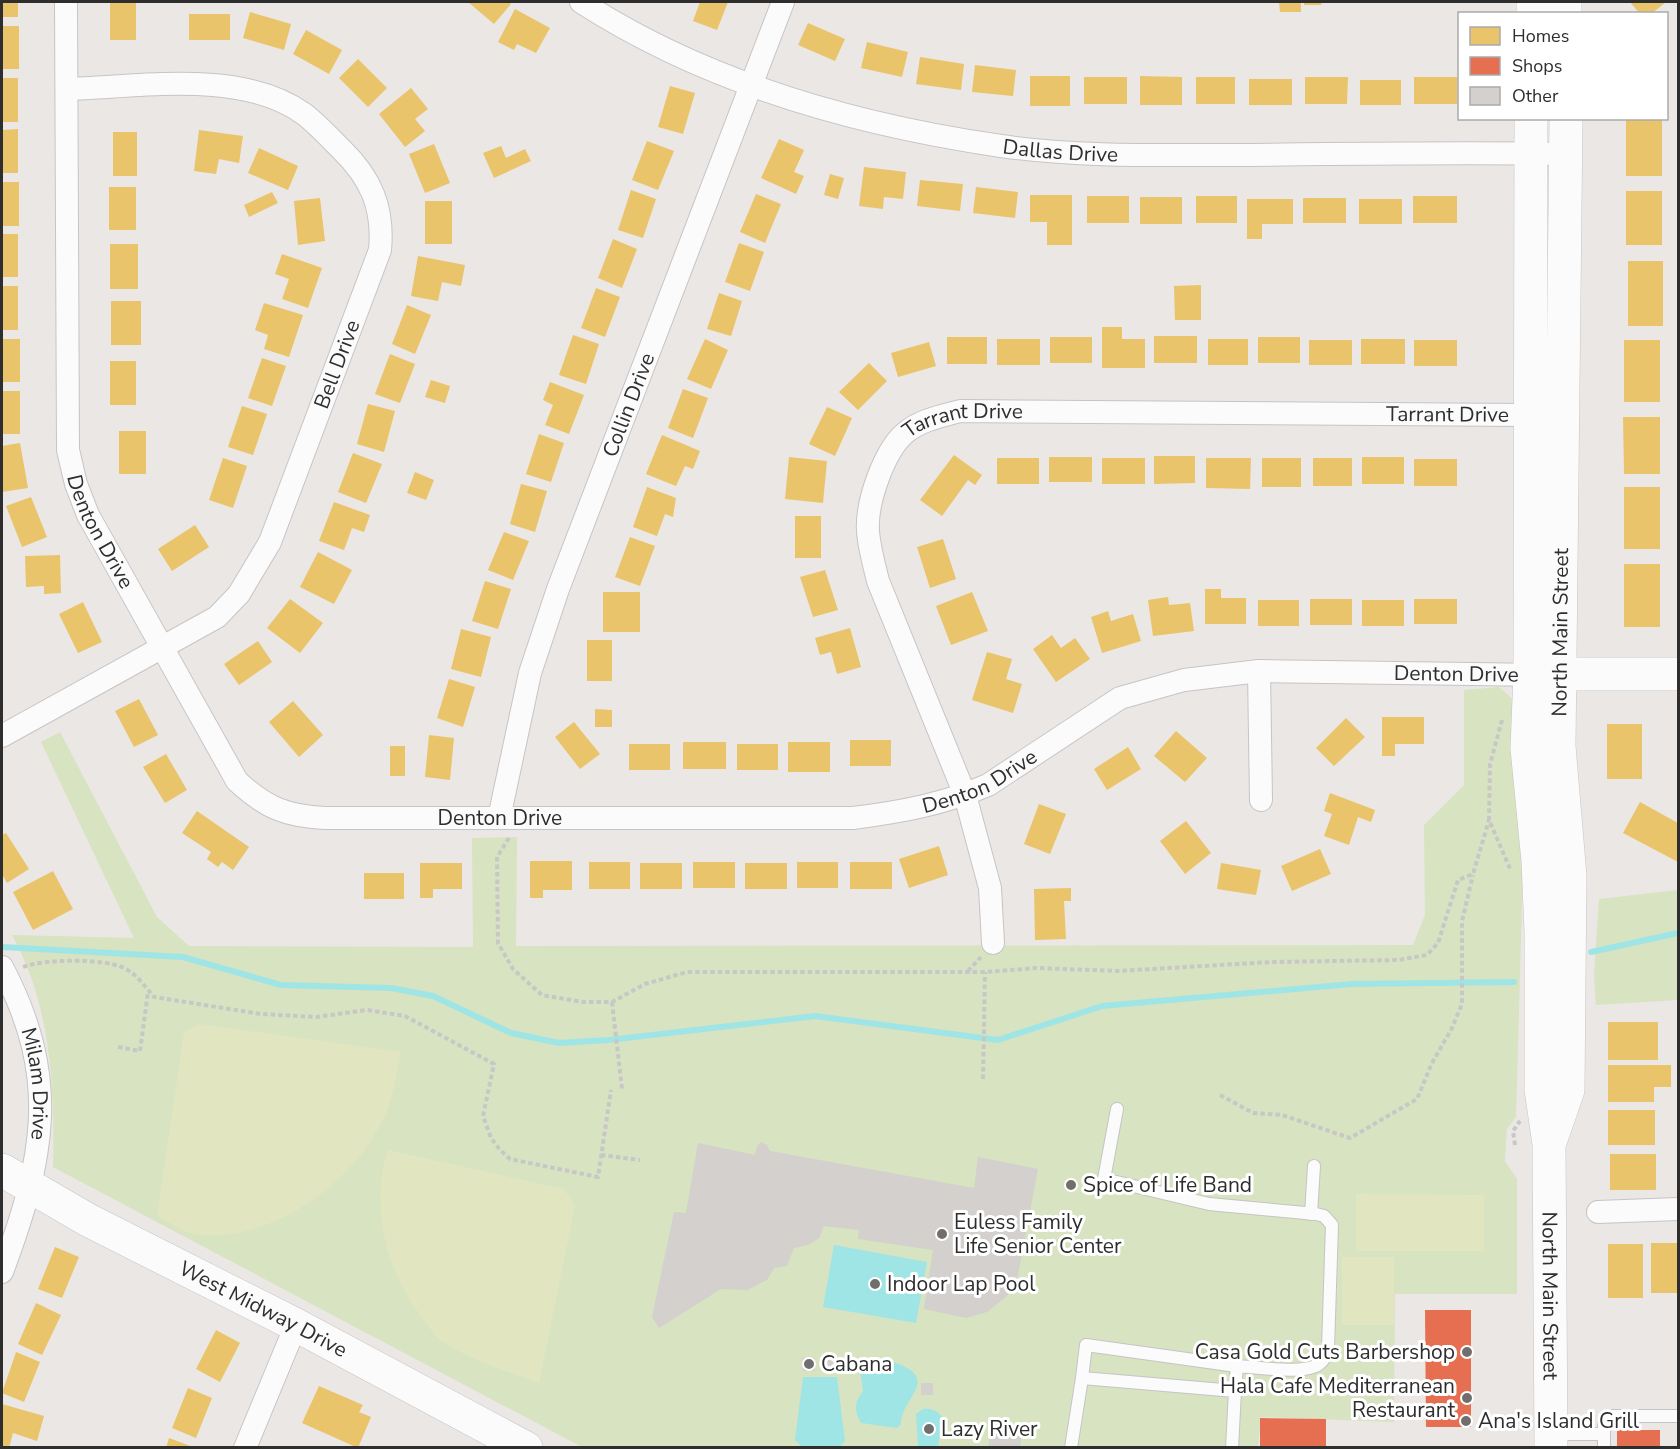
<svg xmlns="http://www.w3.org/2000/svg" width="1680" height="1449" viewBox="0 0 1680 1449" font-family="'Nunito Sans',sans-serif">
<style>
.green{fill:#d7e3c1}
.pitch{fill:#e1e6c0}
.water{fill:#9fe5e6}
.homes{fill:#e9c46a}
.shops{fill:#e76f51}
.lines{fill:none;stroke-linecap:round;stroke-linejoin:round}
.stream{stroke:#9fe5e6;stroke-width:6}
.building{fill:#d3d0ce}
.lane-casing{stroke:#c6c4c5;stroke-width:14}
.street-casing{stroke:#c6c4c5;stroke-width:24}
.secondary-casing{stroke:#c6c4c5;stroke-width:34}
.path{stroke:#c8c7c7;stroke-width:4;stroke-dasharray:4.5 3;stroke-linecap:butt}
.lane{stroke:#fcfbfb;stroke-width:12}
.street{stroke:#fcfbfb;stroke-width:22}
.secondary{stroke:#fcfbfb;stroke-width:33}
.poi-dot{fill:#706f6e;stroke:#fff;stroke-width:2}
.labels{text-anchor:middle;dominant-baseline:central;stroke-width:6;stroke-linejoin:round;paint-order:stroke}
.street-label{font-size:21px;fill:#2e2e2e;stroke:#fff}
.poi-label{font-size:21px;fill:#2e2e2e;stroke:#fff;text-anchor:start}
</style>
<rect width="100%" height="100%" fill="#ebe7e5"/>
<!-- green -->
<g class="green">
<path d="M1499,687L1516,702L1523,866L1516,1117L1507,1129L1505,1161L1517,1179V1294H1395L1394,1422L1261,1417L1258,1447H582L53,1167C55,1088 51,1005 12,935L134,938L41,742L60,732L157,917L189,946L473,947L472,838L517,837L516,946L1413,945L1425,915L1424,825L1464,785V690Z"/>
<polygon points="1678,890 1677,1000 1596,1005 1594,975 1599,899"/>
</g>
<!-- pitch -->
<g class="pitch">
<path d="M199,1024L401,1052C397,1071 394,1092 387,1110C359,1180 272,1245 194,1234C182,1232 168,1221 157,1216L184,1032Z"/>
<path d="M388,1150L564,1189L575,1206L539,1383C507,1371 472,1361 443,1342C436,1337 430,1328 425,1321C387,1275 369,1208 388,1150Z"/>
<polygon points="1356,1194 1484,1195 1484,1251 1356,1251"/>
<rect x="1342" y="1257" width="52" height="68"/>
</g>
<!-- water -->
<g class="water">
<polygon points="834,1245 927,1262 916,1323 823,1307"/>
<path d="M890,1361C945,1378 901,1397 901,1424L897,1428L861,1423C854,1409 854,1403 863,1391L860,1369L877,1362Z"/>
<polygon points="803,1377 837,1377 845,1441 839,1447 801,1446 795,1440"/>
<path d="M923,1409C935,1408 940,1413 946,1423L940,1433L938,1447H918L916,1414Z"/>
</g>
<!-- homes -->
<g class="homes">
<rect x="2" y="2" width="16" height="15"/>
<rect x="110" y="2" width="26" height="38"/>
<polygon points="468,2 508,2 511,4 494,24"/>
<polygon points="700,2 728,2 717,30 693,21"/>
<polygon points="1279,2 1301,2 1301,12 1280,12"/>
<polygon points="1304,2 1322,2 1321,5 1304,5"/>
<polygon points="1630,2 1666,2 1651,14 1640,14"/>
<polygon points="515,9 550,28 536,53 517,44 514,50 498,42"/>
<polygon points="250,12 291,24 284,50 243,38"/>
<rect x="189" y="14" width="41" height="26"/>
<polygon points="808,23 845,39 835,61 798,45"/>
<rect x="2" y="26" width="17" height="43"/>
<polygon points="306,30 342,50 329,74 293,54"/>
<polygon points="867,42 908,52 902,77 861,68"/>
<polygon points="920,57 964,64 961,90 916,84"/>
<polygon points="358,59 387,88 368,107 339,78"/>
<polygon points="975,65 1016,70 1013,96 972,92"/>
<rect x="1030" y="76" width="40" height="30"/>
<polygon points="1140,76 1182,77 1182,105 1140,105"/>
<rect x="1084" y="77" width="43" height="27"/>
<rect x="1196" y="77" width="39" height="27"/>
<polygon points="1305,77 1348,77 1347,104 1305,104"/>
<rect x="1414" y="77" width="43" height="27"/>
<rect x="2" y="78" width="16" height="44"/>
<rect x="1249" y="79" width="43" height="26"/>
<rect x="1360" y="80" width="41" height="25"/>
<polygon points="670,86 695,93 683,134 658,127"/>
<polygon points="411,88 428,109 415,119 425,131 405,147 379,114"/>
<rect x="1626" y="118" width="36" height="58"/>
<polygon points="18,129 18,173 2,173 2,130"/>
<polygon points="199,130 243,136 239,163 219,159 216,174 194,171"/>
<rect x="113" y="132" width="24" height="44"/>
<polygon points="779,139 804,150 794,172 804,176 796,194 761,178"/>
<polygon points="647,141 674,151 658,190 632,180"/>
<polygon points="434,144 450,183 425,193 409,154"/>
<polygon points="501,146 506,158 525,149 531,161 494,178 483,153"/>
<polygon points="259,148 298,166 288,190 248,173"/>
<polygon points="864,167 906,172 903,199 884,197 883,209 859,206"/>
<polygon points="830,174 844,178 838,199 824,195"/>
<polygon points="920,180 963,184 960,211 917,206"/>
<rect x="2" y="182" width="17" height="44"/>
<rect x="109" y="187" width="27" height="43"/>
<polygon points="976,187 1018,192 1015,218 973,213"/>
<polygon points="631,190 656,199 643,238 618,230"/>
<rect x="1626" y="191" width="36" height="54"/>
<polygon points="272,192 278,203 249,217 244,205"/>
<polygon points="756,194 781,204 765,243 740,232"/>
<polygon points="1030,195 1072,195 1072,245 1047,245 1047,222 1030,222"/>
<rect x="1087" y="196" width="42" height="27"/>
<rect x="1196" y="196" width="41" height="27"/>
<rect x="1413" y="196" width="44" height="27"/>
<rect x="1140" y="197" width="42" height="27"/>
<polygon points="320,198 325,241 298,245 294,201"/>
<rect x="1303" y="198" width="43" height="25"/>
<polygon points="1247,199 1293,199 1293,224 1262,224 1262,239 1247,239"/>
<rect x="1359" y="199" width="43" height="25"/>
<rect x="425" y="201" width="27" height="43"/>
<rect x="2" y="234" width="16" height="43"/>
<polygon points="613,239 637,249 622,288 598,278"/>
<polygon points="739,243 764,252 750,291 725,282"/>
<rect x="110" y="244" width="28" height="45"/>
<polygon points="282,254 322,268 308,308 282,299 289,279 275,274"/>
<polygon points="418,256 465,265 461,286 442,282 438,301 411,296"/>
<rect x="1628" y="261" width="35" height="65"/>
<polygon points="1201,285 1201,320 1175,320 1174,286"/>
<rect x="2" y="286" width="16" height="44"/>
<polygon points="596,288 620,297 605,337 581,328"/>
<polygon points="719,293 742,301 731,336 707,329"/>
<rect x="111" y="301" width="30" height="44"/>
<polygon points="264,303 303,315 289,357 264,349 268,335 255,330"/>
<polygon points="407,305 431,315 415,354 392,344"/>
<polygon points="1102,327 1122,327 1122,339 1145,339 1145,368 1102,368"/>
<polygon points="573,335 599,344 586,384 559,375"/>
<rect x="1154" y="336" width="43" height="27"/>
<rect x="947" y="337" width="40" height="27"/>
<rect x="1050" y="337" width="42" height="26"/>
<rect x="1258" y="337" width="42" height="26"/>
<rect x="2" y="339" width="18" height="43"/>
<polygon points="705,339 728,350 711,389 687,379"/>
<rect x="997" y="339" width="43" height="26"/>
<rect x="1208" y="339" width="40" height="26"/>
<rect x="1361" y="339" width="44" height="25"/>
<rect x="1309" y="340" width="43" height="25"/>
<rect x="1414" y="340" width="43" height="26"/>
<rect x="1624" y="340" width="36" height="62"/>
<polygon points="929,342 936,366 898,377 891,353"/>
<polygon points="390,354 415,364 400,403 375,394"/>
<polygon points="262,358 286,366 272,406 248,398"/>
<rect x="110" y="361" width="26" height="44"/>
<polygon points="869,363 887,381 858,410 839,392"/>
<polygon points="431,380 450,386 445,403 425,397"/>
<polygon points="550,382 584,395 569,434 545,425 553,405 543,400"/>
<polygon points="683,389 708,398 693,438 668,428"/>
<rect x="2" y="391" width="18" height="43"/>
<polygon points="368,404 395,411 384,452 357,444"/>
<polygon points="242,406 267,414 253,455 228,447"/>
<polygon points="827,407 852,418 835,456 809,444"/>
<polygon points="1623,417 1660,417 1660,474 1624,474"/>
<rect x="119" y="431" width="27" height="43"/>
<polygon points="539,434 564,443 551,482 526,474"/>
<polygon points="662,435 700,451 693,469 685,466 676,486 646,474"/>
<polygon points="20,443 28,488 2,492 2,446"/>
<polygon points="353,453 382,464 366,503 338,492"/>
<polygon points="954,455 982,475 975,485 968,480 942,516 920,500"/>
<polygon points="1154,456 1195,456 1195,483 1154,484"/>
<polygon points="789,457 827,461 823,503 785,499"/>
<rect x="1049" y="457" width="43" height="25"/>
<rect x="1362" y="457" width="42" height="27"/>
<polygon points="223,458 247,466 233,508 209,500"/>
<rect x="997" y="458" width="42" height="26"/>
<rect x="1102" y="458" width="43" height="26"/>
<polygon points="1206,458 1251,458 1250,489 1206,488"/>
<rect x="1262" y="458" width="39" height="29"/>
<rect x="1313" y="458" width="39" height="28"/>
<rect x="1414" y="459" width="43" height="27"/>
<polygon points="415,472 434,480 426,500 407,493"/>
<polygon points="521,484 547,491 535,532 510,524"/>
<polygon points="647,487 676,498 673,517 665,514 657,536 633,527"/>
<rect x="1624" y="487" width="36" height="62"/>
<polygon points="31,497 47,537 22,547 6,506"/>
<polygon points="334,502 370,515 364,532 352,528 344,550 319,541"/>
<rect x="795" y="516" width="26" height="42"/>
<polygon points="195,525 209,547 172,571 158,549"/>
<polygon points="504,532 529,541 513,580 488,570"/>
<polygon points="630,537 655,546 640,586 615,577"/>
<polygon points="943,539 956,579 930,588 917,547"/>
<polygon points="318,552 352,570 334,604 300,587"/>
<polygon points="60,555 61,593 44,594 44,586 26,587 25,556"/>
<rect x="1624" y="564" width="36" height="63"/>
<polygon points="825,570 838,610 813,617 800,577"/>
<polygon points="485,581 511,589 498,629 472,621"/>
<polygon points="1205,589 1221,589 1221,598 1246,598 1246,624 1205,624"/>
<rect x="603" y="592" width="37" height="40"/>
<polygon points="972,592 988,631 951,645 936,606"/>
<polygon points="1168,597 1169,605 1190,603 1194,631 1153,636 1148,600"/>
<polygon points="290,599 323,623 300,653 267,628"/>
<rect x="1310" y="599" width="42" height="26"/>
<rect x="1414" y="599" width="43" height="25"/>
<rect x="1258" y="600" width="41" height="26"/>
<rect x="1362" y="600" width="42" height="26"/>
<polygon points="83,602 102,642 78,653 59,614"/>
<polygon points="1108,611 1111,621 1133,614 1141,641 1102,653 1091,617"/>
<polygon points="850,628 861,667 837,674 831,652 820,655 815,638"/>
<polygon points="461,629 491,637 481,677 451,669"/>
<polygon points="1052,635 1061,648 1075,638 1090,659 1056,682 1033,649"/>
<rect x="587" y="640" width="25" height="41"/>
<polygon points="258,641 272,662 239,685 224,664"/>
<polygon points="987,652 1012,659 1006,679 1022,684 1013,713 972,700"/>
<polygon points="449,679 475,687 463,727 437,718"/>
<polygon points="139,699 158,735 134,747 115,711"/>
<polygon points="293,701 323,735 299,757 269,722"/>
<polygon points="595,709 612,710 612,727 595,727"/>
<polygon points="1382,717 1424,717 1424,744 1395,744 1395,756 1382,756"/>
<polygon points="1346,718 1365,737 1334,766 1316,748"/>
<polygon points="574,722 600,754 580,769 555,737"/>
<rect x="1607" y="724" width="35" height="55"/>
<polygon points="1176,731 1207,758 1185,782 1154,756"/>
<polygon points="429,735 454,738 450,780 425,777"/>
<rect x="850" y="740" width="41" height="26"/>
<rect x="683" y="742" width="43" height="27"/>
<rect x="788" y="742" width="42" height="30"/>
<rect x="629" y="744" width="41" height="26"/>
<rect x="737" y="744" width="41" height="26"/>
<rect x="390" y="746" width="15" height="30"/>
<polygon points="1128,747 1141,769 1107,790 1094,769"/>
<polygon points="166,754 187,790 165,803 143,767"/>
<polygon points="1330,793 1375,810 1371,822 1358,817 1349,845 1324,836 1332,814 1324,811"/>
<polygon points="1640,802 1678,823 1678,862 1623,833"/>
<polygon points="1039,804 1066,814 1050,854 1024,844"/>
<polygon points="197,811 249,847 233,870 222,862 218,867 207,859 211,852 182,833"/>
<polygon points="1186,821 1211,853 1185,874 1160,841"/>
<polygon points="6,833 29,869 7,883 2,874 2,835"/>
<polygon points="939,846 948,875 909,888 899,859"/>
<polygon points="1320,849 1331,874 1292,891 1281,866"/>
<polygon points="530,861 572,861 572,890 543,890 543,898 530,898"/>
<rect x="589" y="862" width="41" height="27"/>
<rect x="693" y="862" width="42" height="26"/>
<rect x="797" y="862" width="41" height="26"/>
<rect x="850" y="862" width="42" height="27"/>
<polygon points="420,863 462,863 462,889 433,889 433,898 420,898"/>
<rect x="640" y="863" width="42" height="26"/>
<rect x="745" y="863" width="42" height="26"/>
<polygon points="1221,863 1261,870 1256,895 1217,889"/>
<polygon points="53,871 73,909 33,930 13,892"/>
<rect x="364" y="873" width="40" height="26"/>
<polygon points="1071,888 1071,901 1064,901 1066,939 1035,940 1034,889"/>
<rect x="1608" y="1022" width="50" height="38"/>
<polygon points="1608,1065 1671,1065 1671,1087 1654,1087 1654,1102 1608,1102"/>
<rect x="1608" y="1110" width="47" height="35"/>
<rect x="1610" y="1154" width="46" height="36"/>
<rect x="1651" y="1243" width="27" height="50"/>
<rect x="1608" y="1244" width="35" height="54"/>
<polygon points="55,1247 79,1257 62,1298 38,1289"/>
<polygon points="36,1303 61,1315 42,1355 18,1344"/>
<polygon points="216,1330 240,1343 220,1382 196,1369"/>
<polygon points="16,1352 40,1362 24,1402 2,1393"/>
<polygon points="319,1386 363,1405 359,1412 371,1417 358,1448 302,1423"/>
<polygon points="188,1388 212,1398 196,1438 172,1428"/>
<polygon points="2,1404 44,1416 37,1441 13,1433 9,1448 2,1448"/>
<polygon points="169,1438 193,1447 193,1448 166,1448"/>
</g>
<!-- shops -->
<g class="shops">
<polygon points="1425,1310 1471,1310 1471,1427 1426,1427"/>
<polygon points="1260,1418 1326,1419 1326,1448 1260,1448"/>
<rect x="1617" y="1430" width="43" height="18"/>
</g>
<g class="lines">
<!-- stream -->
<g class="stream">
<polyline points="2,947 183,957 281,985 391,988 433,996 511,1033 559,1043 609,1040 815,1016 998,1040 1102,1006 1352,984 1514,982"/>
<polyline points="1591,952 1678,933"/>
</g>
</g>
<!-- building -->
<g class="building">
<polygon points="761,1142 767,1145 770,1151 974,1188 978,1157 1038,1169 1018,1275 1007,1296 987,1312 966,1318 924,1309 933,1250 858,1239 859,1230 824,1226 819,1238 808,1245 794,1248 787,1266 774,1268 767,1280 747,1290 721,1289 659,1328 652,1317 674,1212 686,1213 698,1143 755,1155 757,1146"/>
<polygon points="802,1358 815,1358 815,1371 803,1371"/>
<polygon points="821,1358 833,1359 833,1371 821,1371"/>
<rect x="921" y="1383" width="12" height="12"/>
<polygon points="993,1422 1023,1428 1020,1448 988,1448"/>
</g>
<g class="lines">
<!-- lane casing -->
<g class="lane-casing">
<g id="lane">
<path d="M1117,1109L1104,1179L1209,1204L1316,1214L1324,1216L1332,1225L1328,1348C1326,1354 1325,1360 1319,1364C1305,1375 1256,1367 1237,1366L1235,1391"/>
<polyline points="1311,1214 1314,1166"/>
<polyline points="1082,1378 1086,1345 1237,1366"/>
<polyline points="1552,1434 1604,1434 1604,1448"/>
<polyline points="1604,1434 1604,1421 1610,1416 1678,1416"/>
<polyline points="1071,1448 1082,1378 1235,1391 1232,1448"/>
</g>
</g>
<!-- street casing -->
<g class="street-casing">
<g id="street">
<path id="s1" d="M66,2L68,450L76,484L88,515L237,781C266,808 286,816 325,818H853C901,812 944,804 988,785L1120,698L1184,680L1259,671L1544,675"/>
<path id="s2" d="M581,2C705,82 856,125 1001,146C1078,157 1158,155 1235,155C1346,154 1456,152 1566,154"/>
<polyline points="1259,671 1261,800"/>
<path id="s3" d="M2,736L217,617L239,594L270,542L380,250C384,208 371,178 341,149C329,137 317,124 304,114C242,69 139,87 67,89"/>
<path id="s4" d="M499,818L530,673L558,589L783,2"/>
<path id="s5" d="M993,943L990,888L965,795L878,581C874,564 869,547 868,531C866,503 884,451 905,433C920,420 942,416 960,411L1543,415"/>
<path id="s6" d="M2,967C61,1079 44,1159 2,1272"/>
<polyline points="1598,1212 1678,1209"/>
<polyline points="245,1448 296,1325"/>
</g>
</g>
<!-- secondary casing -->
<g class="secondary-casing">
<g id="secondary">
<polyline points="1565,2 1565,14"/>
<polyline points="1533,14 1533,2"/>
<path id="s7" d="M1531,118L1530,675L1527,748L1538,861L1541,932V1089L1549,1144L1551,1448"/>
<polyline points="1559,674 1678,674"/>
<path id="s8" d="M1551,1139L1568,1090L1570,876L1559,746L1566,118"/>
<path id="s9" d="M2,1170L88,1220L296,1325L526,1448"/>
</g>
</g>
<!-- path -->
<g class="path">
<polyline points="1502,720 1490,764 1489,820 1511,871"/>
<polyline points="509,838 497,857 498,943 513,969 542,995 583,1002 612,1002 645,984 687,972 985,972 1037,968 1118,971 1272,962 1398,960 1427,955 1438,943 1458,880 1473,874 1489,820"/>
<path d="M23,967C43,959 104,958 124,968C137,974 145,987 154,997L261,1014L316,1017L367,1010L405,1016L494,1064L483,1116L491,1138L500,1150L510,1159L598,1177L611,1090"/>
<polyline points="968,971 981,957"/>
<polyline points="612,1002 622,1089"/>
<polyline points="118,1047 140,1051 148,992"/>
<polyline points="983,1079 985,972"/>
<polyline points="1220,1095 1253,1113 1282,1115 1350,1138 1417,1099 1432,1063 1451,1030 1462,1004 1462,921 1473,875"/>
<polyline points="1515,1145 1513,1131 1520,1121"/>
<polyline points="601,1155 640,1160"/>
</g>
<!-- lane -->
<use href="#lane" class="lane"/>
<!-- street -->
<use href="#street" class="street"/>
<!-- secondary -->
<use href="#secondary" class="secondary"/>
</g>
<!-- markers -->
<g class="poi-dot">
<circle cx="1071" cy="1185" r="6"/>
<circle cx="942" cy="1234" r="6"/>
<circle cx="875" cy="1284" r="6"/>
<circle cx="1467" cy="1352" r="6"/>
<circle cx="809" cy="1364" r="6"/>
<circle cx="1467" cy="1398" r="6"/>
<circle cx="1466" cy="1421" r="6"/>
<circle cx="929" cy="1429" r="6"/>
</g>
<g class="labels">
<!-- street labels -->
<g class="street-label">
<text stroke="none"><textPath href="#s2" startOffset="507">Dallas Drive</textPath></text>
<text stroke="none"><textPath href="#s3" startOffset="528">Bell Drive</textPath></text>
<text stroke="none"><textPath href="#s4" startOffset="434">Collin Drive</textPath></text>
<text stroke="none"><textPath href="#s5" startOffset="1088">Tarrant Drive</textPath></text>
<text stroke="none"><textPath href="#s5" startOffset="602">Tarrant Drive</textPath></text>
<text stroke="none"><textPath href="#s1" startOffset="536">Denton Drive</textPath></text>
<text stroke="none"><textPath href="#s8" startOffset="510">North Main Street</textPath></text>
<text stroke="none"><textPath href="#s1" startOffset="2084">Denton Drive</textPath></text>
<text stroke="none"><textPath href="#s1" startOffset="1580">Denton Drive</textPath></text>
<text stroke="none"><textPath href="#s1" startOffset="1094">Denton Drive</textPath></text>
<text stroke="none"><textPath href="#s6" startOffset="123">Milam Drive</textPath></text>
<text stroke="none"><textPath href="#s7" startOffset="1179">North Main Street</textPath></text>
<text stroke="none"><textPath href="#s9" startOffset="296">West Midway Drive</textPath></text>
</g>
<!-- poi labels -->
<g class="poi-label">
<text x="1083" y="1185">Spice of Life Band</text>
<text x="954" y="1222">Euless Family<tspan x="954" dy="24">Life Senior Center</tspan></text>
<text x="887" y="1284">Indoor Lap Pool</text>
<text x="1455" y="1352" text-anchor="end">Casa Gold Cuts Barbershop</text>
<text x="821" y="1364">Cabana</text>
<text x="1455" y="1386" text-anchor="end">Hala Cafe Mediterranean<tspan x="1455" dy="24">Restaurant</tspan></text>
<text x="1478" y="1421">Ana's Island Grill</text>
<text x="941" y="1429">Lazy River</text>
</g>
</g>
<!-- border -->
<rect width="1680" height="1449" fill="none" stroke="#2e2e2e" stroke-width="6"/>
<!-- legend -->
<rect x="1458" y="12" width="210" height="108" fill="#ffffff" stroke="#ababab" stroke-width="1.5"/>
<rect x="1470" y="27" width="30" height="18" fill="#e9c46a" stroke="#ababab" stroke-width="1.5"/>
<text x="1512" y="42" font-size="18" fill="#2e2e2e">Homes</text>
<rect x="1470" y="57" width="30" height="18" fill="#e76f51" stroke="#ababab" stroke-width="1.5"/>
<text x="1512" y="72" font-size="18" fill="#2e2e2e">Shops</text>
<rect x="1470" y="87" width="30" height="18" fill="#d3d0ce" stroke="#ababab" stroke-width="1.5"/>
<text x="1512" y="102" font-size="18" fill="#2e2e2e">Other</text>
</svg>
